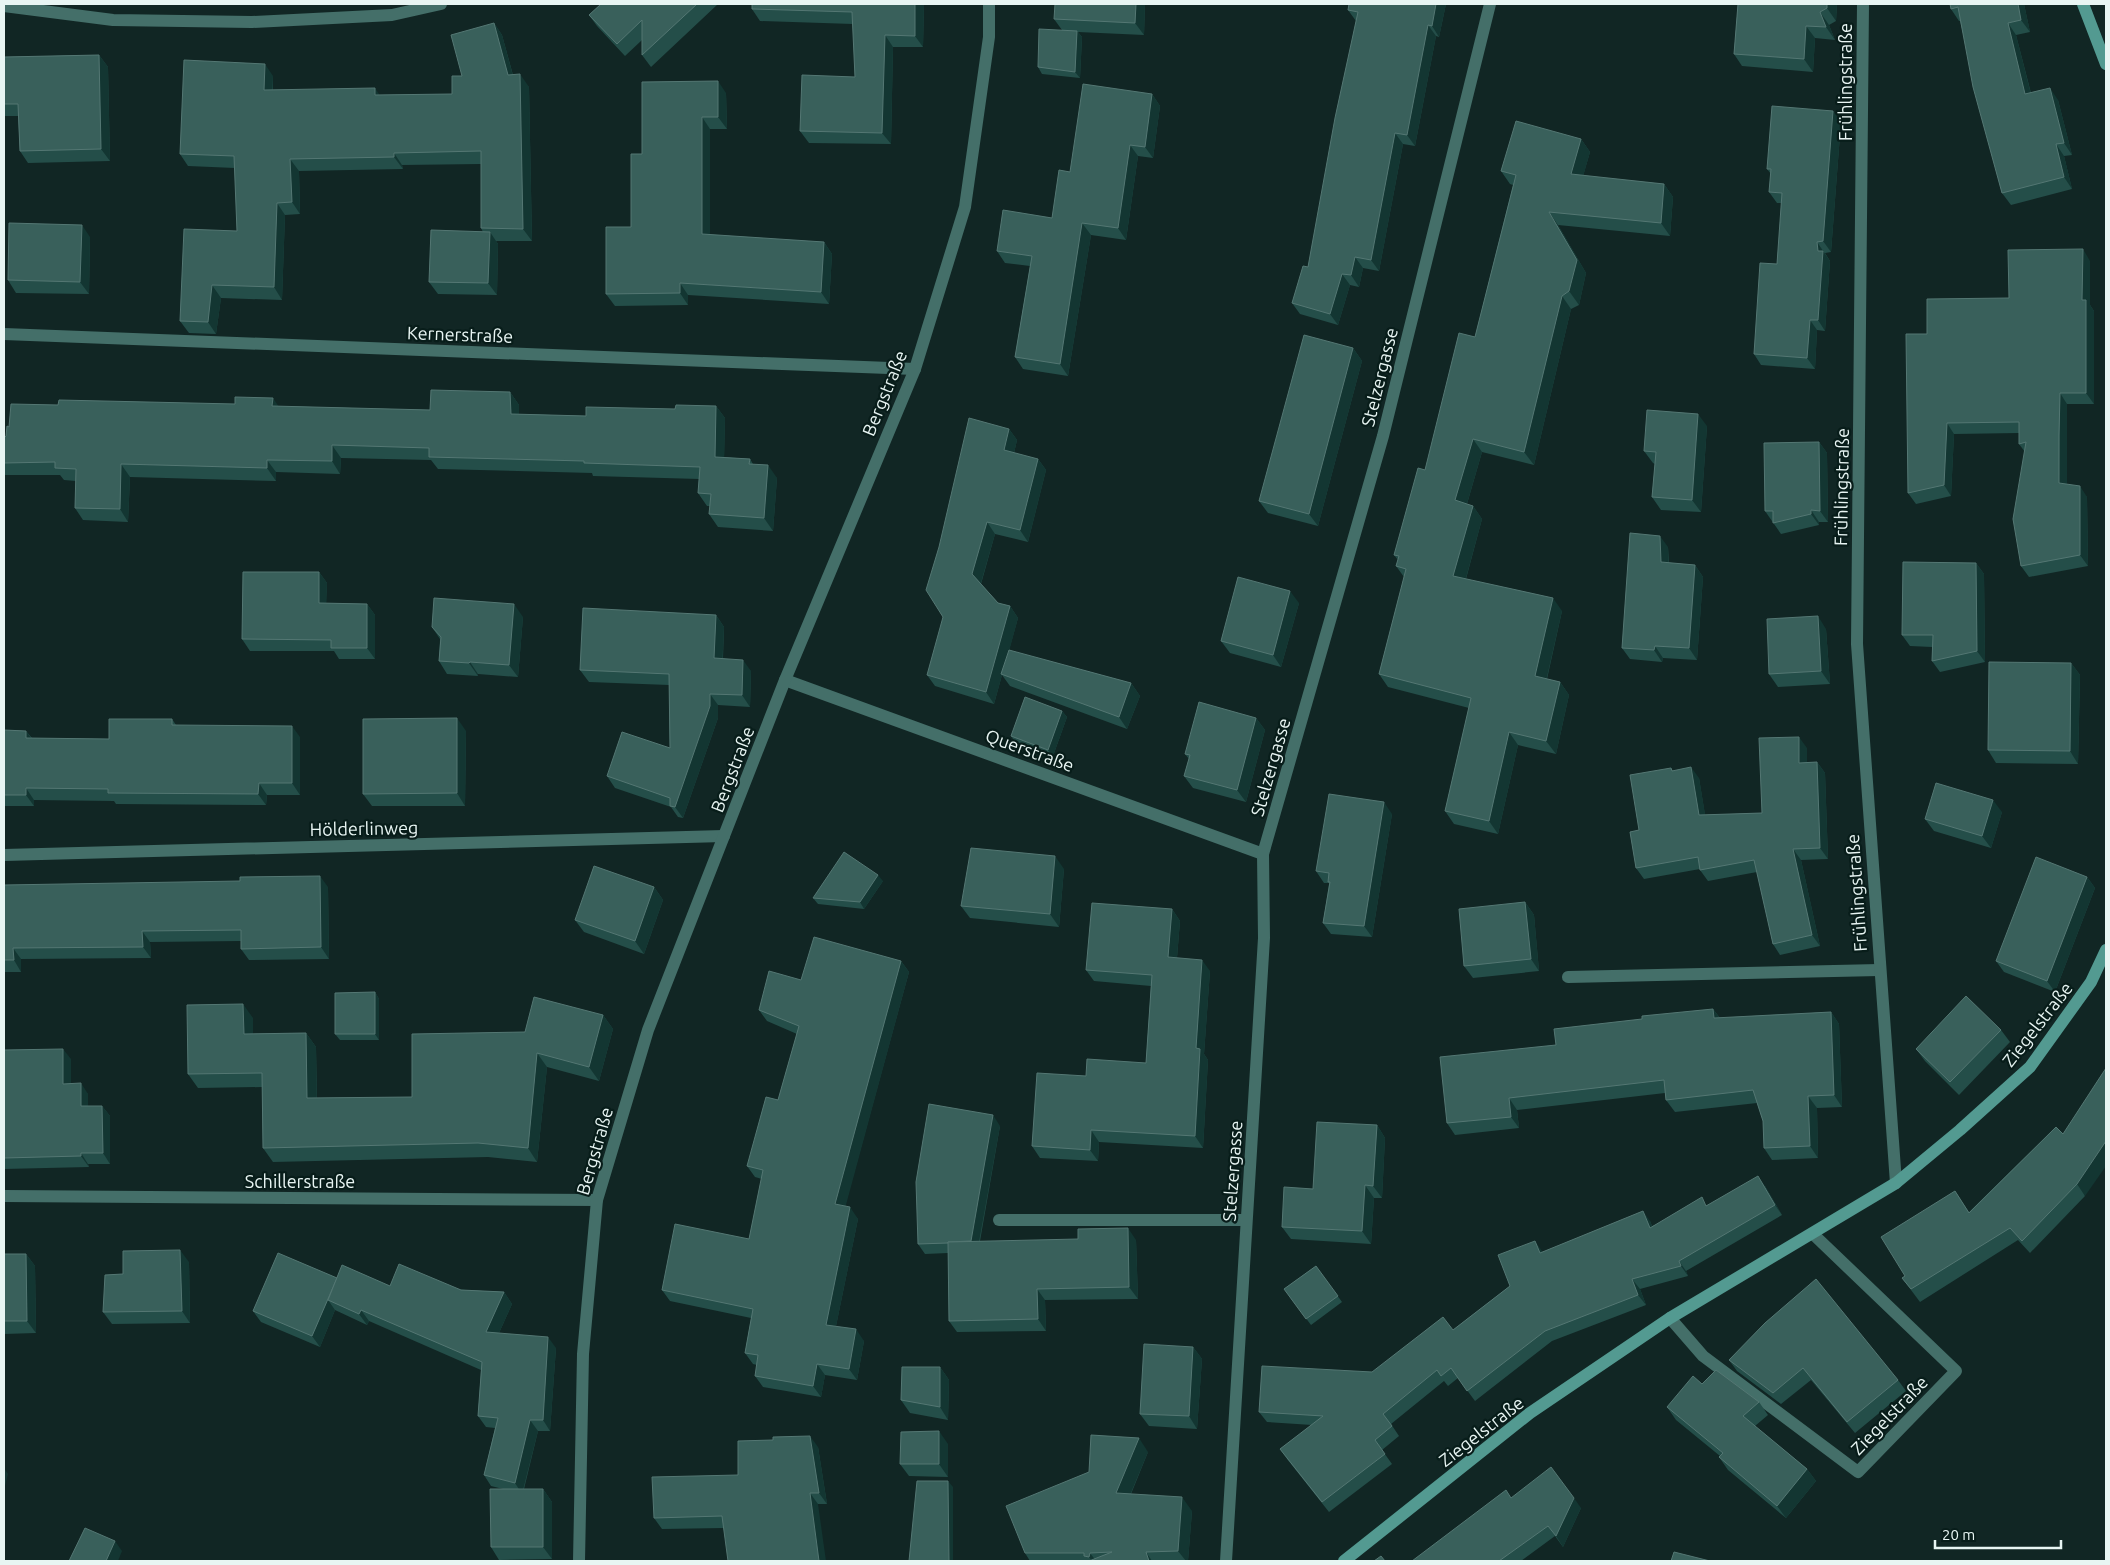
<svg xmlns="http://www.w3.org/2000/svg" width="2110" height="1565" viewBox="0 0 2110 1565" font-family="Ubuntu,sans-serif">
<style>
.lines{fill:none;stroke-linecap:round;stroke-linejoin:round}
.lane{stroke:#446f69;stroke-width:12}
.street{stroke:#446f69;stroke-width:12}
.secondary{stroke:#539a91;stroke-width:12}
.wall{fill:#244e49}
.shaded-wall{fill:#133632}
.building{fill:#39605b;stroke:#547773}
.labels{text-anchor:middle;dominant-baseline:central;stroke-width:4.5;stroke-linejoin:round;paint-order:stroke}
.street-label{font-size:18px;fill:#e8f5f3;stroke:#081d1a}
</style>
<rect width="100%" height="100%" fill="#112624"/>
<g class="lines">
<!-- lane -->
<g class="lane">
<polyline points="1568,977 1879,970"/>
<polyline points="999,1220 1246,1220"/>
<polyline points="1670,1318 1703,1356 1858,1472 1956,1371 1813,1234"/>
</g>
<!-- street -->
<g class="street">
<polyline points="1863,4 1857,644 1896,1183"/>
<polyline points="4,6 113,20 252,22 392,15 441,4"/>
<polyline points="4,334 915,369"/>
<polyline points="785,680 1263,854"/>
<polyline points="4,855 724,836"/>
<polyline points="4,1196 597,1200"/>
<polyline points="579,1561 583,1354 597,1200 648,1030 785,680 915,369 965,207 989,37 989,4"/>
<polyline points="1226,1561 1264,938 1263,854 1383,436 1490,4"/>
</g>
<!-- secondary -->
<g class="secondary">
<polyline points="2083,4 2106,64"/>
<polyline points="1344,1561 1530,1413 1670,1318 1896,1183 1960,1130 2030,1067 2091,982 2106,950"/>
</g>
</g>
<!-- wall -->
<g class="wall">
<polygon points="601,4 718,4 651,67 642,55 642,40 625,56 597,26 589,15"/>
<polygon points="752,4 924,4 923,47 893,47 891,144 809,143 800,131 855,77 853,24 760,21 752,9"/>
<polygon points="1145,4 1144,35 1078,32 1082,37 1080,78 1042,74 1038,67 1062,30 1054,19"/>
<polygon points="1446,4 1439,37 1436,36 1415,146 1403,144 1379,271 1363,268 1359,287 1350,285 1338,325 1300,314 1292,303 1308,267 1356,21 1348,10"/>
<polygon points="1738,4 1837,4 1836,21 1829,25 1835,40 1815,38 1813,72 1742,66 1734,54"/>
<polygon points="1950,4 2024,4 2030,32 2016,35 2031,93 2058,100 2072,155 2064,156 2072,189 2011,205 2002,193 1960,21 1959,21 1951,9"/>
<polygon points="494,23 502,35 513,75 529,87 532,241 496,241 498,244 497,295 438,294 429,282 483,232 481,228 481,164 402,165 403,169 299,171 300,214 285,215 282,300 221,298 216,334 189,333 180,321 237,231 235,168 188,166 180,154 273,76 273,90 379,95 452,94"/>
<polygon points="99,55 108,67 110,161 28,163 20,151 18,116 4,116 4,57"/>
<polygon points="726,93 727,129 710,129 710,235 824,242 832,254 829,304 688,295 688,305 615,306 606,294 631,227 642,154"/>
<polygon points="1152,94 1160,106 1153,158 1138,156 1126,240 1091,235 1068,376 1023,369 1015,357 1030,266 1005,263 997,251 1052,218 1070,172"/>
<polygon points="1841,122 1831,252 1825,253 1830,261 1825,331 1817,330 1815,369 1761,365 1754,354 1777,264 1782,203 1777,203 1769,192 1771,174 1767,169"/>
<polygon points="1581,139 1590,152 1583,176 1664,184 1673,197 1670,236 1558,225 1586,273 1579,305 1571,309 1534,465 1482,452 1467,504 1473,506 1482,519 1466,579 1562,611 1547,679 1560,682 1569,695 1556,754 1518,745 1498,834 1454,824 1445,811 1469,708 1388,687 1379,674 1404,577 1396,566 1398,560 1394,555 1475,337 1513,185 1510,184 1501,171"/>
<polygon points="90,237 89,294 16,293 8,280"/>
<polygon points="2090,261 2090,305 2094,311 2094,404 2067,404 2067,484 2087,497 2088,566 2029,577 2021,566 2025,452 2019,444 2019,433 1954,434 1951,496 1916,504 1908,493 1927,334 2009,298"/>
<polygon points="1353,348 1362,361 1318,526 1268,513 1259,501"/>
<polygon points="510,392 519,405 519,414 586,416 716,406 725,418 724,457 750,459 753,464 777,478 773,531 718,527 709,514 710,506 707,506 698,493 699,479 593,476 592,473 438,469 431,460 341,458 340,474 276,472 276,481 130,477 128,522 83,520 75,508 76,481 64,480 60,475 4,475 4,438 6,436 9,427 58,405 278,406 430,410"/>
<polygon points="1707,426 1701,512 1661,510 1652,497 1655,464 1653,463 1644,451"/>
<polygon points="1009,429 1017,440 1014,453 1038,459 1046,470 1028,542 995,534 981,584 998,603 1010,606 1018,618 1009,650 1131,683 1140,696 1127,729 1010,686 1002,675 994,704 935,686 927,675"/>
<polygon points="1819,442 1827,453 1828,522 1819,522 1819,525 1781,534 1765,511"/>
<polygon points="1668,547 1669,563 1695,565 1703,577 1697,660 1663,658 1662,662 1630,659 1622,648"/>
<polygon points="1976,563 1984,574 1985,662 1940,672 1932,661 1932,647 1910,646 1902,635"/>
<polygon points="319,572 327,583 326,603 367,604 375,615 375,659 339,659 334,651 250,651 242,639"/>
<polygon points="1299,603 1281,667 1230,653 1221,641"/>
<polygon points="716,615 724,627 723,658 751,671 750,707 718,705 718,718 683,818 678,817 671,807 615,788 607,776 670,748 669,685 589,682 580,670"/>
<polygon points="523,617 518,677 478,674 478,676 447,674 439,661 440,639 432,627"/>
<polygon points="1826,629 1830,684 1778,687 1769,674"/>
<polygon points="2071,663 2080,675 2078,764 1996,763 1988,750"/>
<polygon points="1062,711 1067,717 1053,756 1015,742 1011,736"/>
<polygon points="1256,718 1265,730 1246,802 1193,788 1184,776 1189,759 1185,754"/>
<polygon points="172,719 176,725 300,737 300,795 267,795 266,805 116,804 114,801 34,800 34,806 4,806 4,730 26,731 32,738 109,739"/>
<polygon points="466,731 465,806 372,806 363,794"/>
<polygon points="1807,748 1807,762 1817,762 1825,773 1828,859 1801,860 1820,946 1780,955 1773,944 1757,872 1708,881 1700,870 1700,869 1644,879 1636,868 1639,830 1671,768 1673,771 1699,778 1705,815 1762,813"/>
<polygon points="2002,812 1991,848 1934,831 1925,819"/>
<polygon points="1392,814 1372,937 1331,934 1323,923 1329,884 1329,883 1324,883 1316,871"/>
<polygon points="1064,869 1059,927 970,918 961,906"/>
<polygon points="2087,877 2095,888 2055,992 2004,972 1996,961"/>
<polygon points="883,881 864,909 818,904 813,898"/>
<polygon points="4,885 328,887 329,959 249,960 241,949 241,941 150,942 151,958 21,959 21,972 4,972"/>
<polygon points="654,887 663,900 644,954 584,932 575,920"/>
<polygon points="1525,902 1534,915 1539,971 1473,978 1464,966"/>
<polygon points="1172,909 1180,921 1177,958 1210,971 1204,1054 1208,1060 1203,1148 1099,1142 1098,1161 1040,1158 1032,1146 1086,1076 1146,1063 1151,986 1094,981 1086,970"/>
<polygon points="901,961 909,972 845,1206 858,1219 836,1326 864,1341 857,1380 825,1375 821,1397 763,1387 755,1376 757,1365 753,1364 745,1353 751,1318 670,1301 662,1290 749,1239 762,1179 755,1177 747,1166 778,1100 797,1034 767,1021 759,1010 801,980"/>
<polygon points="375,992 379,999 379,1040 340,1040 335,1034"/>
<polygon points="1713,1009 1720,1018 1831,1012 1839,1024 1842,1107 1817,1108 1818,1158 1772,1160 1764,1148 1763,1121 1757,1103 1675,1112 1666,1100 1665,1093 1517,1110 1519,1128 1455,1135 1447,1123 1556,1045 1642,1019"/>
<polygon points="603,1015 613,1029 599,1081 547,1067 537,1162 488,1157 273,1162 263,1148 262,1087 198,1088 188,1074 253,1018 253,1034 306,1033 316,1047 317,1098 412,1097 525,1032"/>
<polygon points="2001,1030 2010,1042 1959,1095 1925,1061 1916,1049"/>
<polygon points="4,1050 71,1059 71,1083 88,1094 88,1106 102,1106 110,1116 110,1164 88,1164 89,1167 4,1169"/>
<polygon points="1377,1125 1385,1138 1382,1198 1374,1198 1371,1244 1291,1239 1282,1227 1313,1189"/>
<polygon points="1000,1126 980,1241 1136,1240 1138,1299 1045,1300 1046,1331 957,1332 949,1321 948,1253 925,1254 918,1244"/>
<polygon points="2056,1127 2085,1196 2030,1253 2018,1240 1920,1302 1902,1278 1905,1276 1955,1191 1969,1212"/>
<polygon points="1765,1186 1782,1215 1686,1271 1688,1276 1640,1289 1646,1305 1552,1341 1475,1401 1458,1378 1448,1386 1444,1381 1391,1424 1399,1436 1382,1450 1392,1464 1329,1512 1287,1459 1280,1449 1312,1425 1267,1422 1259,1412 1372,1372 1453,1330 1510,1286 1542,1252 1650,1221 1652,1226 1707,1205"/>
<polygon points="4,1254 26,1254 35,1266 36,1333 4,1334"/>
<polygon points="189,1262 190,1323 112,1324 103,1312 123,1274"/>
<polygon points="1316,1266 1342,1302 1311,1325 1284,1289"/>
<polygon points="337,1278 390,1286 504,1292 512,1304 499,1333 556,1348 550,1431 538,1431 524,1489 543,1489 552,1502 552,1559 499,1560 491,1547 503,1489 491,1486 484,1475 495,1428 486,1427 478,1416 481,1370 369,1321 367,1325 335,1310 320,1347 261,1322 253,1311"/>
<polygon points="1193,1347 1202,1359 1197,1429 1149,1426 1140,1414"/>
<polygon points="1729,1360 1898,1380 1906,1391 1855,1433 1811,1380 1781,1404 1737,1371"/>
<polygon points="940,1367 949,1380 948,1420 910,1413 901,1400"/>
<polygon points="1702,1384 1759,1402 1768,1415 1755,1426 1807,1469 1816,1481 1786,1518 1728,1470 1719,1457 1720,1456 1676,1420 1667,1407"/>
<polygon points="948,1444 948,1477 909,1476 900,1464"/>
<polygon points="818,1447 827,1504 818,1504 724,1528 662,1529 654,1518 738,1475"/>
<polygon points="1148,1452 1131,1494 1192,1511 1188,1561 1030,1561 1025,1553"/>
<polygon points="1511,1498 1581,1508 1563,1547 1555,1536 1521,1561 1412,1561"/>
</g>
<!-- shaded-wall -->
<g class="shaded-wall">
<polygon points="915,4 924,4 923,47 915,36"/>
<polygon points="1136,4 1145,4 1144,35 1135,23"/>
<polygon points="1436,4 1446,4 1439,37 1432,26"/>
<polygon points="1827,4 1837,4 1836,21 1827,8"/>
<polygon points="2018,4 2024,4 2030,32 2021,20"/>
<polygon points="1820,12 1829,25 1835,40 1826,27"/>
<polygon points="494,23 502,35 516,87 508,75"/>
<polygon points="2008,23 2016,35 2034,106 2025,94"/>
<polygon points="1428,25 1436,36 1415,146 1407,135"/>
<polygon points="1806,26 1815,38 1813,72 1804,59"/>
<polygon points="1077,31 1082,37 1080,78 1075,72"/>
<polygon points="885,35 893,47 891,144 882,133"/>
<polygon points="99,55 108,67 110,161 101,149"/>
<polygon points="265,64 273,76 272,102 264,90"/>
<polygon points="520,74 529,87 532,241 523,229"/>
<polygon points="718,81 726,93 727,129 718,117"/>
<polygon points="375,88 383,100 375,95"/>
<polygon points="2050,88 2058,100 2072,155 2064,143"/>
<polygon points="1152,94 1160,106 1153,158 1145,147"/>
<polygon points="1833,111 1841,122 1831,252 1823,241"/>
<polygon points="702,117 710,129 710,246 702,234"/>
<polygon points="1395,133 1403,144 1379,271 1371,260"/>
<polygon points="1581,139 1590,152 1580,187 1571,174"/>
<polygon points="2056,144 2064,156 2072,189 2064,177"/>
<polygon points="1130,145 1138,156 1126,240 1118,228"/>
<polygon points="394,153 402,165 403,169 394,157"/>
<polygon points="290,159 299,171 300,214 292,202"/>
<polygon points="1664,184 1673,197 1670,236 1661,223"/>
<polygon points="277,203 285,215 282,300 274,287"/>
<polygon points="1549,212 1558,225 1586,273 1579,305 1569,291"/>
<polygon points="1082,223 1091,235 1068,376 1060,364"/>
<polygon points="82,225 90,237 89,294 80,282"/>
<polygon points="490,232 498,244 497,295 488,283"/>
<polygon points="824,242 832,254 829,304 821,292"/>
<polygon points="1817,242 1830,261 1825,331 1818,320 1818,251"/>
<polygon points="2083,249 2090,261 2090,305 2094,311 2094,404 2086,393 2082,300"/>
<polygon points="1355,257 1363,268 1359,287 1351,275"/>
<polygon points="1342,274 1350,285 1338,325 1330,314"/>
<polygon points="680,283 688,295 688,305 680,293"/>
<polygon points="212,285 221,298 216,334 208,322"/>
<polygon points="1562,296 1571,309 1534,465 1524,452"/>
<polygon points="1810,320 1817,330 1815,369 1807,358"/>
<polygon points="1353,348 1362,361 1318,526 1309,514"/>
<polygon points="510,392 519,405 519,427 511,414"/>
<polygon points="2060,393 2067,404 2067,494 2059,483"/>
<polygon points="273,398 281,410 272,406"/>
<polygon points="716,406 725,418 724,469 715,457"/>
<polygon points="1698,414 1707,426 1701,512 1692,500"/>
<polygon points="1947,423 1954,434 1951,496 1944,485"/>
<polygon points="1009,429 1017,440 1012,462 1004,450"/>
<polygon points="1473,439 1482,452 1464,514 1455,500"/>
<polygon points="1819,442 1827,453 1828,522 1820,511"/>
<polygon points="332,445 341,458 340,474 332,461"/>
<polygon points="1038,459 1046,470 1028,542 1020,530"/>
<polygon points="267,460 276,472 276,481 267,468"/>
<polygon points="121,464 130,477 128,522 120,509"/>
<polygon points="768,465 777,478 773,531 764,518"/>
<polygon points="2080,486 2087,497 2088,566 2080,555"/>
<polygon points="1473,506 1482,519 1463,589 1453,576"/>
<polygon points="1811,510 1819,522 1819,525 1811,514"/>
<polygon points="987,522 995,534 980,586 972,574"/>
<polygon points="1660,536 1668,547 1669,574 1661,562"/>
<polygon points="1976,563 1984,574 1985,662 1977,651"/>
<polygon points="1695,565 1703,577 1697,660 1689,648"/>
<polygon points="319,572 327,583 326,614 319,603"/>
<polygon points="1290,591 1299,603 1281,667 1273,655"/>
<polygon points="1553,598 1562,611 1544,690 1535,676"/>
<polygon points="367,604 375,615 375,659 367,648"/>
<polygon points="514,604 523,617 518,677 509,665"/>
<polygon points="1010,606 1018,618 1003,674 1001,674 1002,675 994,704 986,692"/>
<polygon points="716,615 724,627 722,670 714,658"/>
<polygon points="1818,616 1826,629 1830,684 1821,671"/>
<polygon points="1655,646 1663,658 1662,662 1654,650"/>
<polygon points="743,660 751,671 750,707 742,695"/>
<polygon points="470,662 478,674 478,676 469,663"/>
<polygon points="2071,663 2080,675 2078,764 2070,751"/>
<polygon points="1560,682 1569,695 1556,754 1546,741"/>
<polygon points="1131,683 1140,696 1127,729 1119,717"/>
<polygon points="710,694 718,705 718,718 683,818 675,807"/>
<polygon points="1062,711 1067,717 1053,756 1048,750"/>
<polygon points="457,718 466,731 465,806 457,793"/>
<polygon points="1256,718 1265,730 1246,802 1237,790"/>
<polygon points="292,726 300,737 300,795 292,783"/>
<polygon points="26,731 34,742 26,738"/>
<polygon points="1509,732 1518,745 1498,834 1489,821"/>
<polygon points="1799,737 1807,748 1807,774 1799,763"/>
<polygon points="1817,762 1825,773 1828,859 1820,848"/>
<polygon points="1691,767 1699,778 1707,826 1699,815"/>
<polygon points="259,783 267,795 266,805 258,794"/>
<polygon points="26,788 34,800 34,806 26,795"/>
<polygon points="1993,800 2002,812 1991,848 1982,836"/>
<polygon points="1384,802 1392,814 1372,937 1364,926"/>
<polygon points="1793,849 1801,860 1820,946 1812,935"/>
<polygon points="1055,856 1064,869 1059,927 1050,914"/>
<polygon points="878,875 883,881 864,909 860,902"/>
<polygon points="320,876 328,887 329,959 321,947"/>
<polygon points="2087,877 2095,888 2055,992 2047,981"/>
<polygon points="654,887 663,900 644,954 635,941"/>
<polygon points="1525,902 1534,915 1539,971 1531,959"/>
<polygon points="1172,909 1180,921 1176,969 1168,957"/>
<polygon points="142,931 150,942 151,958 143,947"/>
<polygon points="13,948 21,959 21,972 14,960"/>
<polygon points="1202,960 1210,971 1204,1054 1208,1060 1203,1148 1195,1136 1196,1048"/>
<polygon points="901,961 909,972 843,1216 835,1204"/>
<polygon points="375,992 379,999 379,1040 375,1034"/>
<polygon points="243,1004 253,1018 253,1048 244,1034"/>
<polygon points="1713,1009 1722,1021 1714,1018"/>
<polygon points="1831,1012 1839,1024 1842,1107 1834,1095"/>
<polygon points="603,1015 613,1029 599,1081 589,1067"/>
<polygon points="306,1033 316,1047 317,1112 307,1098"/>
<polygon points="63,1049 71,1059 71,1094 63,1084"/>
<polygon points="537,1053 547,1067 537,1162 528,1148"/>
<polygon points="81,1083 88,1094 88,1117 81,1106"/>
<polygon points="1808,1096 1817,1108 1818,1158 1810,1146"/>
<polygon points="1509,1098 1517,1110 1519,1128 1511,1117"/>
<polygon points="102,1106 110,1116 110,1164 103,1153"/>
<polygon points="993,1115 1000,1126 977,1253 970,1243"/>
<polygon points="1377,1125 1385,1138 1382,1198 1373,1186"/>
<polygon points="1091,1130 1099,1142 1098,1161 1090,1150"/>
<polygon points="2106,1141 2106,1166 2085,1196 2077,1184"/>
<polygon points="81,1153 88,1164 89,1167 81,1156"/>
<polygon points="1758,1176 1765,1186 1782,1215 1775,1205"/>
<polygon points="1365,1185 1374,1198 1371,1244 1362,1231"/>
<polygon points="850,1207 858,1219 834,1336 826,1325"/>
<polygon points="1643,1211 1650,1221 1657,1238 1650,1228"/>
<polygon points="1128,1228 1136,1240 1138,1299 1129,1287"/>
<polygon points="1535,1241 1542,1251 1547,1263 1540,1253"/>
<polygon points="180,1250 189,1262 190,1323 182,1311"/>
<polygon points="26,1254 35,1266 36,1333 27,1321"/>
<polygon points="1679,1261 1686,1271 1688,1276 1681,1266"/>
<polygon points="337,1278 328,1300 335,1310 320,1347 312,1336"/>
<polygon points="1632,1279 1640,1289 1646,1305 1638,1295"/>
<polygon points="1037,1289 1045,1300 1046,1331 1038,1319"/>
<polygon points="504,1292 512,1304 494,1344 486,1332"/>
<polygon points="361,1310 369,1321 367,1325 359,1314"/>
<polygon points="856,1329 864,1341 857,1380 849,1369"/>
<polygon points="548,1337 556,1348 550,1431 543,1420"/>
<polygon points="1193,1347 1202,1359 1197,1429 1189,1416"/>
<polygon points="817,1364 825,1375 821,1397 813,1386"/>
<polygon points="940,1367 949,1380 948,1420 940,1407"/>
<polygon points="530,1420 538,1431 522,1494 515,1483"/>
<polygon points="939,1431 948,1444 948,1477 939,1464"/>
<polygon points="810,1436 818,1447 827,1504 819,1493"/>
<polygon points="1139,1438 1148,1452 1125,1507 1116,1493"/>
<polygon points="4,1468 8,1474 4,1490"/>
<polygon points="1807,1469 1816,1481 1786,1518 1777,1506"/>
<polygon points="948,1481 953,1487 953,1561 949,1561"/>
<polygon points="543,1489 552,1502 552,1559 543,1547"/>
<polygon points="810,1493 818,1504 826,1561 819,1561"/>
<polygon points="1182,1497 1192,1511 1188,1561 1186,1561 1178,1551"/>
<polygon points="1574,1498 1581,1508 1563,1547 1556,1536"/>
<polygon points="115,1541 122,1551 118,1561 106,1561"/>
<polygon points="1146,1552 1152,1561 1149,1561"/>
<polygon points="1090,1553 1096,1561 1092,1561 1089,1557"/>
</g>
<!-- building -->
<g class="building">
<polygon points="601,4 697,4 642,55 642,20 617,44 589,15"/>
<polygon points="752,4 915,4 915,36 885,35 882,133 800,131 802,75 855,77 852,12 752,9"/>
<polygon points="1055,4 1136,4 1135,23 1054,19"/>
<polygon points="1349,4 1436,4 1432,26 1428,25 1407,135 1395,133 1371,260 1355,257 1351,275 1342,274 1330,314 1292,303 1303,266 1308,267 1335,118 1358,12 1348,10"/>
<polygon points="1738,4 1827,4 1827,8 1820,12 1826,27 1806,26 1804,59 1734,54"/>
<polygon points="1950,4 2018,4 2021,20 2008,23 2025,94 2050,88 2064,143 2056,144 2064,177 2002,193 1973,87 1958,7 1951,9"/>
<polygon points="494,23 508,75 520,74 523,229 481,228 481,151 394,153 394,157 290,159 292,202 277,203 274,287 212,285 208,322 180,321 184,229 237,231 234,156 180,154 184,60 265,64 264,90 375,88 375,95 452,94 452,76 462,76 451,35"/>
<polygon points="1039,29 1077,31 1075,72 1038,67"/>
<polygon points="99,55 101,149 20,151 18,104 4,104 4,57"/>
<polygon points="718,81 718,117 702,117 702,234 824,242 821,292 680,283 680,293 606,294 606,227 631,227 631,154 642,154 642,82"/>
<polygon points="1083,84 1152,94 1145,147 1130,145 1118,228 1082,223 1060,364 1015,357 1032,256 997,251 1003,210 1052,218 1059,170 1070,172"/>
<polygon points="1772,106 1833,111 1823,241 1817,242 1818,251 1823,251 1818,320 1810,320 1807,358 1754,354 1760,263 1777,264 1782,193 1769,192 1771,169 1767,169"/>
<polygon points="1516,121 1581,139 1571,174 1664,184 1661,223 1549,212 1577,260 1569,291 1562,296 1524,452 1473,439 1455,500 1473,506 1453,576 1553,598 1535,676 1560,682 1546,741 1509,732 1489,821 1445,811 1471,698 1379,674 1406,569 1396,566 1399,556 1394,555 1418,468 1425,470 1459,333 1475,337 1516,175 1501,171"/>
<polygon points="9,223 82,225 80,282 8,280"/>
<polygon points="431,230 490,232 488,283 429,282"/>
<polygon points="2083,249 2082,300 2086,300 2086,393 2060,393 2059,435 2059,483 2080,486 2080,555 2021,566 2013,519 2026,442 2019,444 2019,422 1947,423 1944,485 1908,493 1906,334 1927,334 1927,299 2009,298 2008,250"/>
<polygon points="1304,335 1353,348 1309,514 1259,501"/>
<polygon points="431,390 510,392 511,414 586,416 586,407 675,409 676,405 716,406 715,457 750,459 749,464 768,465 764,518 709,514 711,494 698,493 700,467 584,463 584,461 429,457 429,448 332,445 332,461 267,460 267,468 121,464 120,509 75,508 76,469 55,468 55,462 4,463 4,438 6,436 7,426 9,427 11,404 58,405 59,400 235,404 235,397 273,398 272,406 430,410"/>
<polygon points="1647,410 1698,414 1692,500 1652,497 1656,452 1644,451"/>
<polygon points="969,418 1009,429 1004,450 1038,459 1020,530 987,522 972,574 998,603 1010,606 986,692 927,675 943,617 926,590 939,547"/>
<polygon points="1819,442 1820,511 1811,510 1811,514 1773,523 1773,511 1765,511 1764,443"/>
<polygon points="1630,533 1660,536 1661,562 1695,565 1689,648 1655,646 1654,650 1622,648"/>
<polygon points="1903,562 1976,563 1977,651 1932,661 1933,635 1902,635"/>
<polygon points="243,572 319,572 319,603 367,604 367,648 331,648 331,640 242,639"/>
<polygon points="1238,577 1290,591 1273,655 1221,641"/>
<polygon points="434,598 514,604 509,665 470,662 469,663 439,661 441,637 432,627"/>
<polygon points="583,608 716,615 714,658 743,660 742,695 710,694 710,706 675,807 670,806 670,798 607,776 622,732 670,748 669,674 580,670"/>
<polygon points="1818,616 1821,671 1769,674 1767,619"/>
<polygon points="1009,650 1131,683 1119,717 1001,674"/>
<polygon points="1989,662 2071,663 2070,751 1988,750"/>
<polygon points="1025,697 1062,711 1048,750 1011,736"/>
<polygon points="1199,702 1256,718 1237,790 1184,776 1190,755 1185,754"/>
<polygon points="457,718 457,793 363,794 363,719"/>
<polygon points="109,719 172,719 172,725 292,726 292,783 259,783 258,794 108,793 108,789 26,788 26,795 4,795 4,730 26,731 26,738 109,739"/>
<polygon points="1799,737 1799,763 1817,762 1820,848 1793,849 1812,935 1773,944 1754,860 1700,870 1698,857 1636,868 1630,832 1639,830 1630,775 1671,768 1672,771 1691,767 1699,815 1762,813 1759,738"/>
<polygon points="1936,783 1993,800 1982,836 1925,819"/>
<polygon points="1329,794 1384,802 1364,926 1323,923 1330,882 1328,882 1329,873 1316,871"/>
<polygon points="971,848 1055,856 1050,914 961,906"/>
<polygon points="844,852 878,875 860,902 813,898"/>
<polygon points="2036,857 2087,877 2047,981 1996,961"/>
<polygon points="594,866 654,887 635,941 575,920"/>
<polygon points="320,876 321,947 241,949 241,930 142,931 143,947 13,948 14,960 4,960 4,885 240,881 240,877"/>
<polygon points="1525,902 1531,959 1464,966 1459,909"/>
<polygon points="1092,903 1172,909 1168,957 1202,960 1196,1048 1200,1049 1195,1136 1091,1130 1090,1150 1032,1146 1037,1073 1086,1076 1087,1059 1146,1063 1152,975 1086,970"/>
<polygon points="814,937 901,961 835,1204 850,1207 826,1325 856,1329 849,1369 817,1364 813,1386 755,1376 758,1355 745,1353 753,1309 662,1290 675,1224 749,1239 763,1170 747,1166 766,1097 778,1100 799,1026 759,1010 769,971 801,980"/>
<polygon points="375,992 375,1034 335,1034 335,993"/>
<polygon points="1966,996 2001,1030 1950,1082 1916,1049"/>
<polygon points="534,997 603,1015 589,1067 537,1053 528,1148 478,1143 263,1148 262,1073 188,1074 187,1005 243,1004 244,1034 306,1033 307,1098 412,1097 412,1034 525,1032"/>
<polygon points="1713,1009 1714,1018 1831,1012 1834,1095 1808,1096 1810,1146 1764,1148 1763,1121 1753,1090 1666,1100 1664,1080 1509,1098 1511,1117 1447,1123 1440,1057 1556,1045 1554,1029 1642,1019 1642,1016"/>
<polygon points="63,1049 63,1084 81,1083 81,1106 102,1106 103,1153 81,1153 81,1156 4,1158 4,1050"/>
<polygon points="2106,1068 2106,1141 2077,1184 2022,1241 2010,1228 1911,1289 1902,1278 1905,1276 1881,1237 1955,1191 1969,1213 2056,1127 2063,1134"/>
<polygon points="929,1104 993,1115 971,1241 948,1242 948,1243 918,1244 916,1182"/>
<polygon points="1317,1122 1377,1125 1373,1186 1365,1185 1362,1231 1282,1227 1284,1187 1313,1189"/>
<polygon points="1758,1176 1775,1205 1679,1261 1681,1266 1632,1279 1638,1295 1545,1331 1467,1391 1451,1368 1441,1376 1437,1370 1383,1414 1392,1426 1375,1440 1385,1454 1322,1502 1280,1449 1323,1416 1259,1412 1262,1366 1372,1372 1443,1317 1453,1330 1510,1286 1498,1255 1535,1241 1540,1253 1643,1211 1650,1228 1702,1197 1706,1206"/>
<polygon points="1128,1228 1129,1287 1037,1289 1038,1319 949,1321 948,1242 1078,1239 1078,1229"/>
<polygon points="180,1250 182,1311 103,1312 105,1275 123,1274 123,1251"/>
<polygon points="278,1253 337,1278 312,1336 253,1311"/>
<polygon points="4,1254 26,1254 27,1321 4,1321"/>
<polygon points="399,1264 461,1290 504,1292 486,1332 548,1337 543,1420 530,1420 515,1483 484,1475 498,1418 478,1416 482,1362 361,1310 359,1314 328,1300 342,1265 390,1286"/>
<polygon points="1316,1266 1338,1296 1306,1319 1284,1289"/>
<polygon points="1816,1279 1898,1380 1847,1422 1803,1368 1773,1393 1729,1360 1765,1323"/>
<polygon points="1144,1344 1193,1347 1189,1416 1140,1414"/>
<polygon points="902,1367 940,1367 940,1407 901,1400"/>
<polygon points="1716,1370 1759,1402 1743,1416 1807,1469 1777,1506 1719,1457 1723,1453 1667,1407 1693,1376 1702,1384"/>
<polygon points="939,1431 939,1464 900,1464 901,1432"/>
<polygon points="1091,1435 1139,1438 1116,1493 1182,1497 1178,1551 1146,1552 1149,1561 1089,1561 1112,1552 1090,1553 1089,1557 1084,1556 1084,1553 1025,1553 1006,1506 1089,1472"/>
<polygon points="810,1436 819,1493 810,1493 819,1561 728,1561 722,1516 654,1518 652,1477 738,1475 738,1441 773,1440 773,1437"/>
<polygon points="1551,1467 1574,1498 1556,1536 1548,1526 1499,1561 1412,1561 1506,1490 1511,1498"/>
<polygon points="917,1481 948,1481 949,1561 909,1561"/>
<polygon points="490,1489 543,1489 543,1547 491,1547"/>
<polygon points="85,1528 115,1541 106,1561 69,1561"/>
<polygon points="1674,1552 1710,1561 1671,1561"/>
<polygon points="1381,1556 1385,1561 1374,1561"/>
</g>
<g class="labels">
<!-- street labels -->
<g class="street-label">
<text transform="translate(1845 82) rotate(-90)">Frühlingstraße</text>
<text transform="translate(460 334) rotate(2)">Kernerstraße</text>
<text transform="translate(1379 377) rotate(-76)">Stelzergasse</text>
<text transform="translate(884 393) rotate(-68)">Bergstraße</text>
<text transform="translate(1841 487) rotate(-89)">Frühlingstraße</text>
<text transform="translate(1030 750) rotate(20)">Querstraße</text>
<text transform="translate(1270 767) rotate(-74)">Stelzergasse</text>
<text transform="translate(732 769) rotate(-69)">Bergstraße</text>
<text transform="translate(364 828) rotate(-1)">Hölderlinweg</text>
<text transform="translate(1856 893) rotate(-94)">Frühlingstraße</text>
<text transform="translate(2037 1024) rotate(-52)">Ziegelstraße</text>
<text transform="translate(594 1151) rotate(-74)">Bergstraße</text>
<text transform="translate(1232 1171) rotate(-86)">Stelzergasse</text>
<text x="300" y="1181">Schillerstraße</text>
<text transform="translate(1889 1415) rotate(-46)">Ziegelstraße</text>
<text transform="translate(1481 1431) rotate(-38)">Ziegelstraße</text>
</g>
</g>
<!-- border -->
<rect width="2110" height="1565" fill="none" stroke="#e8f5f3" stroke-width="10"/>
<!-- scale -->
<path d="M1935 1540v8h126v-8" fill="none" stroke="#e8f5f3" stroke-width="2.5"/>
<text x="1942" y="1540" font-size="15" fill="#e8f5f3" stroke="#081d1a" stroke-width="4" paint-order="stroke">20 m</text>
</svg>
